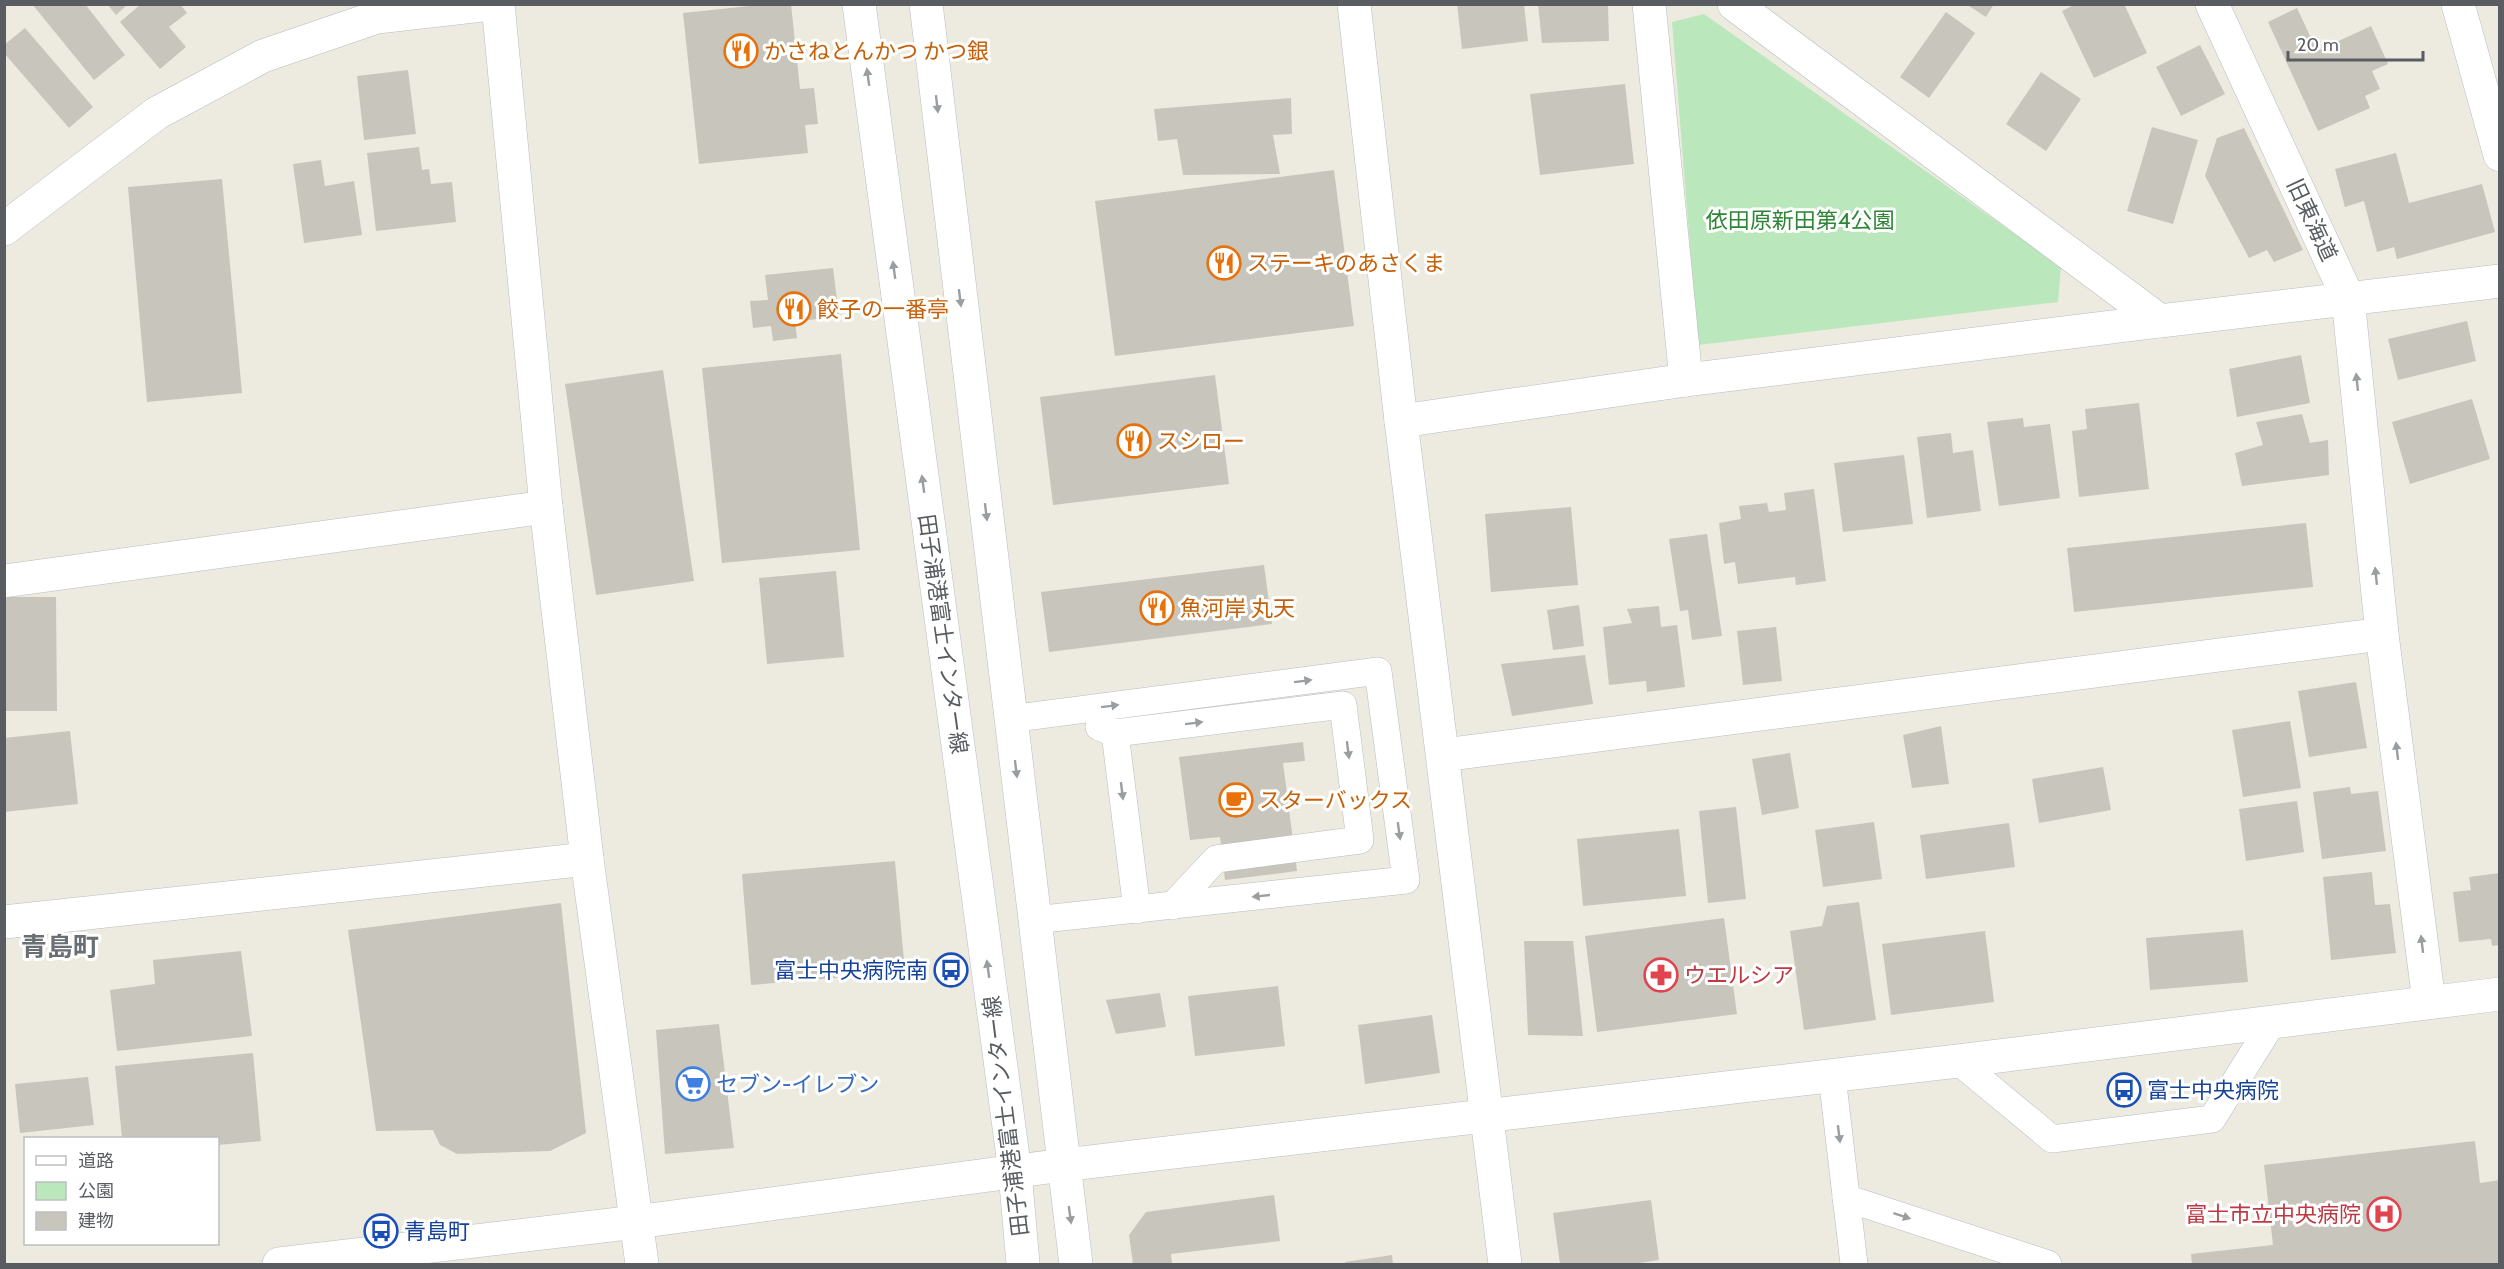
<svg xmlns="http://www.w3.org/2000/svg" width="2504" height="1269" viewBox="0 0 2504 1269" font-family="Cabin,'Noto Sans JP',sans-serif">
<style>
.green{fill:#bae7bc}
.building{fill:#c8c5bd}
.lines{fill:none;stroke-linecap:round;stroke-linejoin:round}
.service-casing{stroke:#b8bbc0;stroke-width:28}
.minor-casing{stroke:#b8bbc0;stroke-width:34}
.tertiary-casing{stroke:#b8bbc0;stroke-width:34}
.secondary-casing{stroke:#b9bcc3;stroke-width:34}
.service{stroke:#fff;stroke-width:27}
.minor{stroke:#fff;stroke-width:33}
.tertiary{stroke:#fff;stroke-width:33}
.secondary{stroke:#fff;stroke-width:33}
.oneway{fill:#9b9ea1}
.labels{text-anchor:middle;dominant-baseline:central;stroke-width:6;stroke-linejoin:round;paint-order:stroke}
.food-label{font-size:22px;fill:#c56008;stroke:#fff;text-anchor:start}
.park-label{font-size:22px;fill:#2e8536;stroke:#fff}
.street-label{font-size:22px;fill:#595d62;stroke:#fff}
.transit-label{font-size:22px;fill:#164399;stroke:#fff;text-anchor:start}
.health-label{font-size:22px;fill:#be3a42;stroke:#fff;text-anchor:start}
.shop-label{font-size:22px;fill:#366cbe;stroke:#fff;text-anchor:start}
.quarter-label{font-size:26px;font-weight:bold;fill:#6a6f74;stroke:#fff}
</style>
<rect width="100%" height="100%" fill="#edebe0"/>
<!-- green -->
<polygon class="green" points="1704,14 2061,267 2058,302 1698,345 1672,22"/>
<!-- building -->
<g class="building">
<polygon points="32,4 85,4 125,55 94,80"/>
<polygon points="107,4 128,4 116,15"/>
<polygon points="141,4 180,4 187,13 169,27 186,47 160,69 120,22"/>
<polygon points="768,4 791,4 800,89 814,88 818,124 805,125 808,153 699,164 683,13"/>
<polygon points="1457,4 1524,4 1528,41 1462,49"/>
<polygon points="1538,4 1608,4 1609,41 1542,43"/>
<polygon points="1966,4 1994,4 1986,17"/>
<polygon points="2076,4 2124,4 2147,53 2094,78 2062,11"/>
<polygon points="2297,8 2317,51 2371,26 2388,64 2372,71 2380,89 2365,96 2370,108 2318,131 2268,22"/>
<polygon points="1946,12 1975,33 1929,98 1900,77"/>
<polygon points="25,28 93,107 69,128 4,53 4,45"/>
<polygon points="2200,45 2225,94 2181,116 2156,67"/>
<polygon points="408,70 416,134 364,140 357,76"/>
<polygon points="2041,72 2081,99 2046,151 2006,124"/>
<polygon points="1625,84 1634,164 1540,175 1530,94"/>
<polygon points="1291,98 1292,134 1273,135 1280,174 1183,175 1177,139 1158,141 1154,109"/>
<polygon points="2152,127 2198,140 2173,224 2127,211"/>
<polygon points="2244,128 2303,250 2274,262 2267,250 2249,258 2205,176 2217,138"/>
<polygon points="419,147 422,170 429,169 431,184 452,182 456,222 376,231 367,153"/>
<polygon points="2396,153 2409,203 2482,184 2495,232 2397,259 2394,247 2377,252 2364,201 2345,207 2335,169"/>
<polygon points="321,160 325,186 354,181 362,235 304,243 293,164"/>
<polygon points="1334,170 1354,326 1115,356 1095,201"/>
<polygon points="222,179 242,393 147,402 128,187"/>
<polygon points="833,268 839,316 795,322 797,338 773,341 771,326 753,328 750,301 768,300 765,275"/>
<polygon points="2467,321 2476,361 2398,380 2388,339"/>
<polygon points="841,354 860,550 722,563 702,368"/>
<polygon points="2301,355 2310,403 2237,417 2229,369"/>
<polygon points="663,370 694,581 596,595 565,384"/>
<polygon points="1215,375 1229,484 1053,505 1040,397"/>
<polygon points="2472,399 2490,459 2410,484 2392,422"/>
<polygon points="2139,403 2149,489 2079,497 2072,431 2087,429 2085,409"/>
<polygon points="2302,414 2310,443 2328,440 2329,475 2242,486 2235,453 2263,445 2256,422"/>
<polygon points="2023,418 2024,427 2050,424 2060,498 1999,506 1987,422"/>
<polygon points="1951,433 1953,453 1973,450 1981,511 1927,518 1917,437"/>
<polygon points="1904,455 1913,524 1843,532 1834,463"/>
<polygon points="1814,489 1826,581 1796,585 1795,577 1738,584 1735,562 1724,564 1719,523 1741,519 1739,506 1767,503 1769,512 1786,510 1784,493"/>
<polygon points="1571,507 1578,585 1491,592 1485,514"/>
<polygon points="2306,523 2313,587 2074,612 2067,548"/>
<polygon points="1707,534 1722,636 1692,640 1688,610 1680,611 1669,539"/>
<polygon points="1264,565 1272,624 1049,652 1041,592"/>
<polygon points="836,571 844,657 767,664 759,578"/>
<polygon points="4,597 56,597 57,711 4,711"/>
<polygon points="1579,605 1584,646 1553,650 1547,610"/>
<polygon points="1659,606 1661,627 1677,625 1685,687 1647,692 1646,681 1609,685 1603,627 1632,623 1627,609"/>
<polygon points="1776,627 1782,681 1743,685 1737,631"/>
<polygon points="1585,655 1593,704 1512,716 1501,664"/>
<polygon points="2356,682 2367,748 2309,757 2298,691"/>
<polygon points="2290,721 2301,788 2243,797 2232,730"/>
<polygon points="1941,726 1949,784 1912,788 1903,735"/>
<polygon points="70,731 78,804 4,812 4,738"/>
<polygon points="1303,742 1305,761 1283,763 1297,871 1225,880 1220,837 1190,840 1179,757"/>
<polygon points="1790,753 1799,808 1762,815 1752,759"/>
<polygon points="2103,767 2111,810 2039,823 2032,779"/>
<polygon points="2350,787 2351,794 2378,791 2386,851 2322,859 2313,792"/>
<polygon points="2297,801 2304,852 2246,861 2239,809"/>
<polygon points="1736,807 1746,899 1708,903 1699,811"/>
<polygon points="1874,822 1882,879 1823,887 1815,830"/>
<polygon points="2009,823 2015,867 1926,879 1920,835"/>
<polygon points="1679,829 1686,896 1583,906 1577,839"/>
<polygon points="895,861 905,972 751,985 742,874"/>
<polygon points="2372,872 2375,905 2390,904 2396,953 2331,960 2323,877"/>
<polygon points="2500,873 2500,945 2492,946 2491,939 2459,942 2453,892 2471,890 2469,877"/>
<polygon points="1859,902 1876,1020 1804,1030 1790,931 1822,926 1827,906"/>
<polygon points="561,903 586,1133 550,1151 457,1154 440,1145 433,1130 376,1131 348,930"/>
<polygon points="1724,918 1737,1014 1597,1032 1585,936"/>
<polygon points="2243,930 2248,982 2150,990 2146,938"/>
<polygon points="1985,931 1994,1002 1891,1015 1882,944"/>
<polygon points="1524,941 1573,941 1583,1036 1528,1035"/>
<polygon points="241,951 252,1036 117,1051 110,990 155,984 153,960"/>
<polygon points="1278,986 1285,1046 1195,1056 1188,996"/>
<polygon points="1160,993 1166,1027 1116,1034 1106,1000"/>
<polygon points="1432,1015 1440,1073 1365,1084 1358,1025"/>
<polygon points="719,1024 734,1148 665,1154 656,1030"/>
<polygon points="253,1053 261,1141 218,1145 218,1138 122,1138 115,1066"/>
<polygon points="88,1077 94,1125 20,1133 15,1084"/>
<polygon points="2475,1141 2480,1183 2500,1180 2500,1264 2192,1264 2191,1254 2273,1245 2264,1165"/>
<polygon points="1274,1195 1280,1241 1171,1254 1172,1264 1133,1264 1129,1235 1146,1212"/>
<polygon points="1651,1200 1659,1260 1633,1264 1560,1264 1553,1213"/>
<polygon points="1392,1255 1393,1264 1345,1264 1345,1262"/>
</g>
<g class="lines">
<!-- service casing -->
<g class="service-casing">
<g id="service">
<polyline points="1010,719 1378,671 1406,880 1034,920"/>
<polyline points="1099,727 1115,733 1137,910"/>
<polyline points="1115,733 1343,705 1360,840 1216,859 1172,906"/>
<polyline points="1958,1061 2052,1139 2212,1119 2272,1023"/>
<polyline points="1832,1076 1854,1264"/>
<polyline points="1846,1198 2048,1264"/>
</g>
</g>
<!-- minor casing -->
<g class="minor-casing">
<g id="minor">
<polyline points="498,4 546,507 587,859 642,1264"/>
<polyline points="1354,4 1401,421 1505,1264"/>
<polyline points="1649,4 1686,380"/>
<polyline points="2458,4 2500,155"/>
<polyline points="2348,298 2382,634 2429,1002"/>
<polyline points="1401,421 1686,380 2160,321"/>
<polyline points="4,581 546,507"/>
<polyline points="1443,755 2382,634"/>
<polyline points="4,922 587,859"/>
</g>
</g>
<!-- tertiary casing -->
<g class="tertiary-casing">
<g id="tertiary">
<polyline points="1734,4 2160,321 2500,281"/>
<polyline points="2212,4 2348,298"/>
<polyline points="4,229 157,113 263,56 377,17 491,4"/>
<polyline points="279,1264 636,1222 1063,1165 1958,1061 2500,994"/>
</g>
</g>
<!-- secondary casing -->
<g class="secondary-casing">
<g id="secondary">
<polyline points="859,4 1015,1172 1023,1264"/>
<polyline points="926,4 1076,1264"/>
</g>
</g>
<!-- service -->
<use href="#service" class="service"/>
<!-- minor -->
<use href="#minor" class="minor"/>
<!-- tertiary -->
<use href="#tertiary" class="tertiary"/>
<!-- secondary -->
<use href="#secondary" class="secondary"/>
</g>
<!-- one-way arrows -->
<defs><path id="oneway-solid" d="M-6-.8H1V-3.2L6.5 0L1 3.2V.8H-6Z" transform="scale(1.5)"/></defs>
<g class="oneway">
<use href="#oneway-solid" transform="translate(868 77) rotate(-98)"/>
<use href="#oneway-solid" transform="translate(937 104) rotate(83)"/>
<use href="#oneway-solid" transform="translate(894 270) rotate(-98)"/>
<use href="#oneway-solid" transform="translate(960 298) rotate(83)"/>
<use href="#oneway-solid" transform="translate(2357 382) rotate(-96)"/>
<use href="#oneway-solid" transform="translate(923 484) rotate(-98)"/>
<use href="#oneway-solid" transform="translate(986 512) rotate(83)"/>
<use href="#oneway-solid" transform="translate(2376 576) rotate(-96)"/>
<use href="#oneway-solid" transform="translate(1303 681) rotate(-7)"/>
<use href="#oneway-solid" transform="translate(1110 706) rotate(-7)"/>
<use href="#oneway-solid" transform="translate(1194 723) rotate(-7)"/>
<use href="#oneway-solid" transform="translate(1348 750) rotate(83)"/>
<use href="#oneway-solid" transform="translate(2397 751) rotate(-97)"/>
<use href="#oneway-solid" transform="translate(1016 769) rotate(83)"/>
<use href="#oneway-solid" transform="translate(1122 791) rotate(83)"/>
<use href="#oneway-solid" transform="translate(1399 831) rotate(82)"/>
<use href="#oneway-solid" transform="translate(1261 896) rotate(174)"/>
<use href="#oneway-solid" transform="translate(2422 944) rotate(-97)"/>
<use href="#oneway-solid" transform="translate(988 969) rotate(-98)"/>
<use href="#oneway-solid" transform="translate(1839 1134) rotate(83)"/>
<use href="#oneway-solid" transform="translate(1070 1215) rotate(82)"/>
<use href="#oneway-solid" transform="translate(1902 1216) rotate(18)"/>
</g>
<!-- icons -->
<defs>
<g id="restaurant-ring" transform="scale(1.725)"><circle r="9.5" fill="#fff" stroke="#e8710a" stroke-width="1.5"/><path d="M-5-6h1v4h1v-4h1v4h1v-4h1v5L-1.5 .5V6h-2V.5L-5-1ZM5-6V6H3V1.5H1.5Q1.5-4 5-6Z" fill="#e8710a"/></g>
<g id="cafe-ring" transform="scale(1.725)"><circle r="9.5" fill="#fff" stroke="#e8710a" stroke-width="1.5"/><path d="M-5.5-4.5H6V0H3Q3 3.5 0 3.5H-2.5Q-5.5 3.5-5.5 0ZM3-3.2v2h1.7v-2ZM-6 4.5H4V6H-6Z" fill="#e8710a"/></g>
<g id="bus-ring" transform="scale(1.725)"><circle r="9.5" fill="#fff" stroke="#1a4fb4" stroke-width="1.5"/><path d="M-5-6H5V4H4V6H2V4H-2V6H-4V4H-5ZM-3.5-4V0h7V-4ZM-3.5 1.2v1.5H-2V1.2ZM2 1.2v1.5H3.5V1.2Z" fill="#1a4fb4"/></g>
<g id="pharmacy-ring" transform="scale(1.725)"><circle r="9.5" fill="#fff" stroke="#e0444e" stroke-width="1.5"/><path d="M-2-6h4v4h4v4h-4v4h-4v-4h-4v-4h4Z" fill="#e0444e"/></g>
<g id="supermarket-ring" transform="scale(1.725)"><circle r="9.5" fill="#fff" stroke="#3f7fe0" stroke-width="1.5"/><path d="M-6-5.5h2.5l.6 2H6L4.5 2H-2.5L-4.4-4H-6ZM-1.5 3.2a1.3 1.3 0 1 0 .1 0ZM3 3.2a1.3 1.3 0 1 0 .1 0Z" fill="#3f7fe0"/></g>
<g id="hospital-ring" transform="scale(1.725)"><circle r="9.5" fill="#fff" stroke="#e0444e" stroke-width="1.5"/><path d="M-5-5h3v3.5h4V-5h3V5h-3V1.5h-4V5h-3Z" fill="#e0444e"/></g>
</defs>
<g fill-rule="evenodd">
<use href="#restaurant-ring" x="741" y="51"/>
<use href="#restaurant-ring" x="1224" y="263"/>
<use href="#restaurant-ring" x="794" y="309"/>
<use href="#restaurant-ring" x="1134" y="441"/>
<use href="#restaurant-ring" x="1157" y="608"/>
<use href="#cafe-ring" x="1236" y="800"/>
<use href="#bus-ring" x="951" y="970"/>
<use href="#pharmacy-ring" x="1661" y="975"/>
<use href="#supermarket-ring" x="693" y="1084"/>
<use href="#bus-ring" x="2124" y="1090"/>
<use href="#hospital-ring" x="2384" y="1214"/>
<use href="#bus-ring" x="381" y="1231"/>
</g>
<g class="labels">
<!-- food labels -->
<g class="food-label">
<text x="764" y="51">かさねとんかつ かつ銀</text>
<text x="1247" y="263">ステーキのあさくま</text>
<text x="817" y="309">餃子の一番亭</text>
<text x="1157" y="441">スシロー</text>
<text x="1180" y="608">魚河岸 丸天</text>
<text x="1259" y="800">スターバックス</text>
</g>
<!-- park labels -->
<g class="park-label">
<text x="1800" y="220">依田原新田第4公園</text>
</g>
<!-- street labels -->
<g class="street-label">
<text transform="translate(2312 220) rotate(65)">旧東海道</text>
<text transform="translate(943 634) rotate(82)">田子浦港富士インター線</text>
<text transform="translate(1006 1116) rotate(-97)">田子浦港富士インター線</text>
</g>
<!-- transit labels -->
<g class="transit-label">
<text x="928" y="970" text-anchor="end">富士中央病院南</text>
<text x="2147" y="1090">富士中央病院</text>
<text x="404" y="1231">青島町</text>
</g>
<!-- health labels -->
<g class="health-label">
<text x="1684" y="975">ウエルシア</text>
<text x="2361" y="1214" text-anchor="end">富士市立中央病院</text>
</g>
<!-- shop labels -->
<g class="shop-label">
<text x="716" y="1084">セブン-イレブン</text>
</g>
<!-- quarter labels -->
<g class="quarter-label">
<text x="60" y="947">青島町</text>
</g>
</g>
<!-- border -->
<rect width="2504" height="1269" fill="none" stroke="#595d62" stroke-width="12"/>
<!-- legend -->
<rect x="24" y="1137" width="195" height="108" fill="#ffffff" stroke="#bdbec0" stroke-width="1.5"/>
<rect x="36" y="1156" width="30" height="9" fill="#ffffff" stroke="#bdbec0" stroke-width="1.5"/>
<text x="78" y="1167" font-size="18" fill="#595d62">道路</text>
<rect x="36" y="1182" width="30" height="18" fill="#bae7bc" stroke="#bdbec0" stroke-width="1.5"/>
<text x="78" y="1197" font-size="18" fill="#595d62">公園</text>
<rect x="36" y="1212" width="30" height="18" fill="#c8c5bd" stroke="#bdbec0" stroke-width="1.5"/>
<text x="78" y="1227" font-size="18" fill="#595d62">建物</text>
<!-- scale -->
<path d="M2288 51v9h135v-9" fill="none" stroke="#595d62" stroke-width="3"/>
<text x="2297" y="51" font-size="18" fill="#595d62" stroke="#ffffff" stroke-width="4.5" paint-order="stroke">20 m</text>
</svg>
